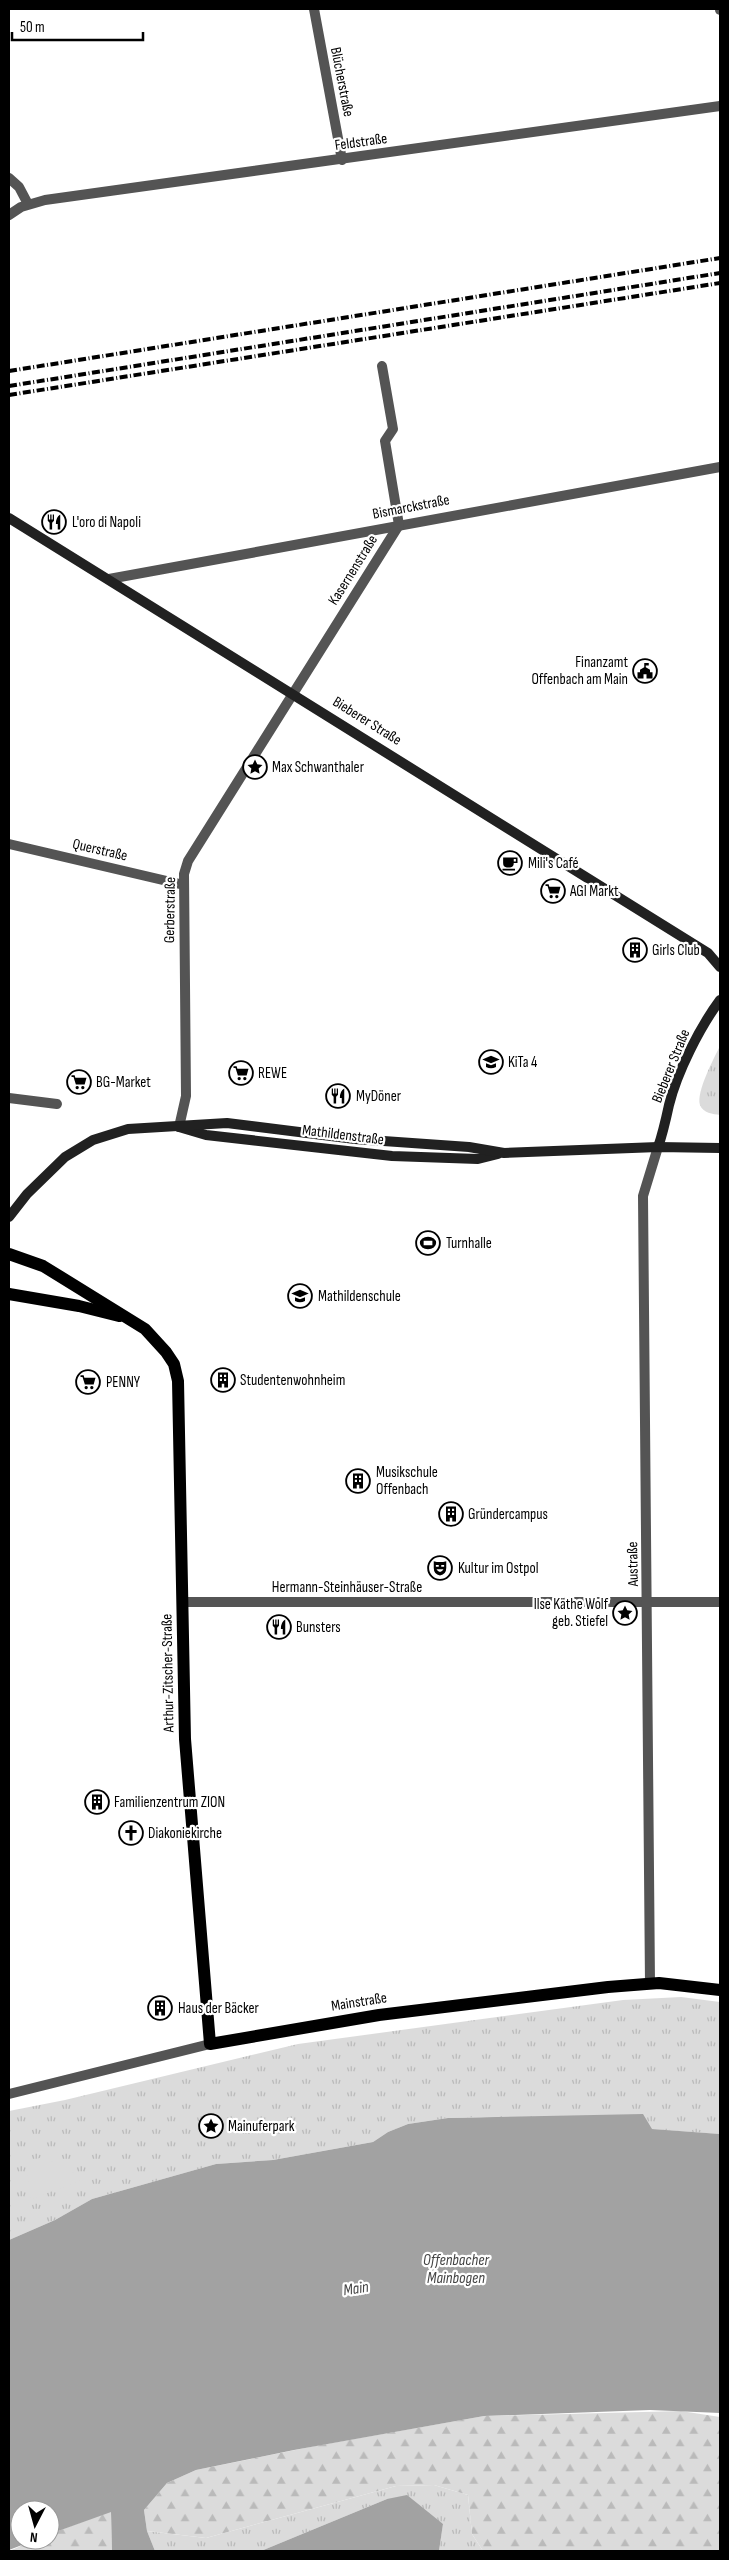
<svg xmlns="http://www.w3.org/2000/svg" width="729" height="2560" viewBox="0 0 729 2560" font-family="'Sofia Sans Condensed',sans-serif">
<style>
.grass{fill:url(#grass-tufts)}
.forest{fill:url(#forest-firs)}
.pitch{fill:#dbdbdb}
.water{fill:#a2a2a2}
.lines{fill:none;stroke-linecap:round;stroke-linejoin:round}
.street{stroke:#545454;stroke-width:10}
.secondary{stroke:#212121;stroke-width:10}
.primary{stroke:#000;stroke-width:12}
.rail{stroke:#000;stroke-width:4;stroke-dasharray:8 2.5 1 2.5;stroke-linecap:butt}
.labels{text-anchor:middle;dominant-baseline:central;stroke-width:4.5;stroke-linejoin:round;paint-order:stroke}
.street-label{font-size:15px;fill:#000;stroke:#fff}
.poi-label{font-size:15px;fill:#000;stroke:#fff;text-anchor:start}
.water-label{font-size:16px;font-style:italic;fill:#434343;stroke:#fff}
</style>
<defs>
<pattern id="grass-tufts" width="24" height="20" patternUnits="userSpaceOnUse" patternTransform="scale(1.25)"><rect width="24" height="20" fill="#dbdbdb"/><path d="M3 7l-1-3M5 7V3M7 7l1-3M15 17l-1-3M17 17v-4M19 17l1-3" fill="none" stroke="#bababa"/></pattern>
<pattern id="forest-firs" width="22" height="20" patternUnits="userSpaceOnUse" patternTransform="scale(1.25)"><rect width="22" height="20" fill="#dbdbdb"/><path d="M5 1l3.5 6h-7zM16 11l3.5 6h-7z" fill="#bababa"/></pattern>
</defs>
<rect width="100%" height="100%" fill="#fff"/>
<!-- grass -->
<g class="grass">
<path d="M720,1046V1115C713,1114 703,1113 700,1105C696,1092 714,1058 720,1046Z"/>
<polygon points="681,1997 720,2002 720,2134 481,2117 448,2118 408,2124 388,2132 373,2142 273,2160 216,2164 92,2199 55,2220 9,2240 9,2111 65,2100 298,2044 623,2000"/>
<polygon points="434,2485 468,2495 472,2534 483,2551 439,2551 443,2524 387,2499 261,2551 155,2551 147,2531 206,2538 396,2486"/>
</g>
<!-- forest -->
<g class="forest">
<polygon points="681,2411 720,2417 720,2551 483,2551 472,2534 468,2495 434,2485 396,2486 206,2538 147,2531 144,2510 167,2483 196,2470 315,2446 484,2416"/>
<polygon points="111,2511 112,2551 9,2551 35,2540 50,2540 50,2534"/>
</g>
<!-- pitch -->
<polygon class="pitch" points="43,2157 85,2179 31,2199 26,2162"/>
<!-- water -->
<g class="water">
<polygon points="643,2114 652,2129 720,2134 720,2413 650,2410 484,2416 294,2450 196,2470 167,2483 144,2510 147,2531 155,2551 112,2551 111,2512 50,2534 50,2510 20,2510 20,2540 35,2540 9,2550 9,2240 55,2220 92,2199 216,2164 273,2160 373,2142 388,2132 408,2124 448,2118"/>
<polygon points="407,2495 443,2524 439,2551 261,2551 387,2499"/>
</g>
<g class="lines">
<!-- street -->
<g class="street">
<polyline points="314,9 342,160"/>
<polyline points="720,9 720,10"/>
<polyline points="9,178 19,187 28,204"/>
<polyline points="9,215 21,207 45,200 720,106"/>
<polyline points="109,579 720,467"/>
<polyline points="9,844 184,885"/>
<polyline points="9,1098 57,1104"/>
<polyline points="179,1127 186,1096 184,874 188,861 399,525 385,441 393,429 382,366"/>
<polyline points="183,1602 720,1602"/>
<polyline points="650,1983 643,1196 658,1147"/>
<polyline points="9,2094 210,2044"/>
</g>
<!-- secondary -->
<g class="secondary">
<polyline points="9,518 708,953 720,967"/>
<polyline points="179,1127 206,1135 392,1156 478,1159 498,1154"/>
<path d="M658,1147C663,1133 666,1119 669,1105C677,1072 700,1027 720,1000"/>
<polyline points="9,1217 27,1194 65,1157 93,1140 128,1129 227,1123 355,1139 469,1147 504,1153 658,1147 720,1148"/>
</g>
<!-- primary -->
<g class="primary">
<polyline points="9,1254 43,1266 145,1329 166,1352 174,1364 178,1381 185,1739 210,2044 379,2015 608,1987 659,1983 720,1990"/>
<polyline points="9,1294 79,1306 119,1316"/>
</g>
<!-- rail -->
<g class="rail">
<polyline points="9,371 720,258"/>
<polyline points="9,386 720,273"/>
<polyline points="9,395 720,283"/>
</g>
</g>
<!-- icons -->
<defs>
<g id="restaurant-ring" transform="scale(1.25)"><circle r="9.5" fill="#fff" stroke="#000" stroke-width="1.5"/><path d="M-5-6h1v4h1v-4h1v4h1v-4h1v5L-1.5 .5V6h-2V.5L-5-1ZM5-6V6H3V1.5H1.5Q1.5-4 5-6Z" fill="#000"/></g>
<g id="civic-ring" transform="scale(1.25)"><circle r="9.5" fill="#fff" stroke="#000" stroke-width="1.5"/><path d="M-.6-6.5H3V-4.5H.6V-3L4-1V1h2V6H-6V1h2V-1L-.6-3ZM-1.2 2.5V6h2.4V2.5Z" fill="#000"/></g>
<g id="sight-ring" transform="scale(1.25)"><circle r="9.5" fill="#fff" stroke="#000" stroke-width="1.5"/><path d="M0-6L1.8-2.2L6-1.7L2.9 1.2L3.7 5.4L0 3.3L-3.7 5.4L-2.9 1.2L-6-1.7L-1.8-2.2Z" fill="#000"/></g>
<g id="cafe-ring" transform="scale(1.25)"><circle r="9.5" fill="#fff" stroke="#000" stroke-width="1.5"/><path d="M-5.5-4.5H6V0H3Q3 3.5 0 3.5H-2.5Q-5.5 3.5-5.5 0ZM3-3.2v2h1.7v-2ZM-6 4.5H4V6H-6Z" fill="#000"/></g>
<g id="supermarket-ring" transform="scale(1.25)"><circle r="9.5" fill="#fff" stroke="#000" stroke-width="1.5"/><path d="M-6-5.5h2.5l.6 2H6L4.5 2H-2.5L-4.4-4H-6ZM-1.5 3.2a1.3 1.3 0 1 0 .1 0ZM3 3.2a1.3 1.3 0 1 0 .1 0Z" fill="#000"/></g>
<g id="building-ring" transform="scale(1.25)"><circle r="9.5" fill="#fff" stroke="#000" stroke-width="1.5"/><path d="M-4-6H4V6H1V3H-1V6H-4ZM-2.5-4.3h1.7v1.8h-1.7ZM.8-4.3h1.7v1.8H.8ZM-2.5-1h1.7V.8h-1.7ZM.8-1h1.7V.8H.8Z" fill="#000"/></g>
<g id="school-ring" transform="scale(1.25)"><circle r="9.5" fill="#fff" stroke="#000" stroke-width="1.5"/><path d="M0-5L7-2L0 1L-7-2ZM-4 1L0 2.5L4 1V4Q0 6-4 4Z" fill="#000"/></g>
<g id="stadium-ring" transform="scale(1.25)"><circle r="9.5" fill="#fff" stroke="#000" stroke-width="1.5"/><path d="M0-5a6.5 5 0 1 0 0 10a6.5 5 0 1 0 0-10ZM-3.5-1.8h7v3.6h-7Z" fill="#000"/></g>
<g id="theatre-ring" transform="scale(1.25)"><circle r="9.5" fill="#fff" stroke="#000" stroke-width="1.5"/><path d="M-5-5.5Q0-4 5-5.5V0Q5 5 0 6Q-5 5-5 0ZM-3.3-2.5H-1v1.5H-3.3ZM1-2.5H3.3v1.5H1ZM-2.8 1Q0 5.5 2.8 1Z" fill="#000"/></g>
<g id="church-ring" transform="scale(1.25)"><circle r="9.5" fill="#fff" stroke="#000" stroke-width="1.5"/><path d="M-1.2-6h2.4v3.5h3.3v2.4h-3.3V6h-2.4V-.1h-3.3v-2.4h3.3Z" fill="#000"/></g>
</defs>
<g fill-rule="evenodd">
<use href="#restaurant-ring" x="54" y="522"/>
<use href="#civic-ring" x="645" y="671"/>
<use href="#sight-ring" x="255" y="767"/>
<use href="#cafe-ring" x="510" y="863"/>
<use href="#supermarket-ring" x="553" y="891"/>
<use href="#building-ring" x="635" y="950"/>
<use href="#school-ring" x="491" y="1062"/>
<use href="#supermarket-ring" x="241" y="1073"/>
<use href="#supermarket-ring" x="79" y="1082"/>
<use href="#restaurant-ring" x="338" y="1096"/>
<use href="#stadium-ring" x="428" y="1243"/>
<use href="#school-ring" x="300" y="1296"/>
<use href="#building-ring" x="223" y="1380"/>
<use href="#supermarket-ring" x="88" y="1382"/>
<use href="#building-ring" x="358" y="1481"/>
<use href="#building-ring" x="451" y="1514"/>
<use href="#theatre-ring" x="440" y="1568"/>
<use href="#sight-ring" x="625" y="1613"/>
<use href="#restaurant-ring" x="279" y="1627"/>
<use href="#building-ring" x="97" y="1802"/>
<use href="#church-ring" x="131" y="1833"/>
<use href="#building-ring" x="160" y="2008"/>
<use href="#sight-ring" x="211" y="2126"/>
</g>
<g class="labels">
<!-- street labels -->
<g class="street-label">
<text transform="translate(342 82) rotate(79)">Blücherstraße</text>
<text transform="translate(361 142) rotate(-8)">Feldstraße</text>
<text transform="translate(411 507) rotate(-11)">Bismarckstraße</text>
<text transform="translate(353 570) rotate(-58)">Kasernenstraße</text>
<text transform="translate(367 721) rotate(32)">Bieberer Straße</text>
<text transform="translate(100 850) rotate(13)">Querstraße</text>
<text transform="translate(170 910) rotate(-89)">Gerberstraße</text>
<text transform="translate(671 1066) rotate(-68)">Bieberer Straße</text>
<text transform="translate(343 1135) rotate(7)">Mathildenstraße</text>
<text transform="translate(633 1564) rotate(-91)">Austraße</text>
<text x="347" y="1587">Hermann-Steinhäuser-Straße</text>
<text transform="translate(168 1673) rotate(-91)">Arthur-Zitscher-Straße</text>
<text transform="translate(359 2002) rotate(-9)">Mainstraße</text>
</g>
<!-- poi labels -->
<g class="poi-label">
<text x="72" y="522">L'oro di Napoli</text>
<text x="628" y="662" text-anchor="end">Finanzamt<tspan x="628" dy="17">Offenbach am Main</tspan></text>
<text x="272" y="767">Max Schwanthaler</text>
<text x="528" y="863">Mili's Café</text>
<text x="570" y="891">AGI Markt</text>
<text x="652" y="950">Girls Club</text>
<text x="508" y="1062">KiTa 4</text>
<text x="258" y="1073">REWE</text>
<text x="96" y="1082">BG-Market</text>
<text x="356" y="1096">MyDöner</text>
<text x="446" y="1243">Turnhalle</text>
<text x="318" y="1296">Mathildenschule</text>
<text x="240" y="1380">Studentenwohnheim</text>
<text x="106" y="1382">PENNY</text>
<text x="376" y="1472">Musikschule<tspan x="376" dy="17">Offenbach</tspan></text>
<text x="468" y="1514">Gründercampus</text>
<text x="458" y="1568">Kultur im Ostpol</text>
<text x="608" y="1604" text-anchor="end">Ilse Käthe Wolf<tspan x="608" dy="17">geb. Stiefel</tspan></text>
<text x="296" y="1627">Bunsters</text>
<text x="114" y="1802">Familienzentrum ZION</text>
<text x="148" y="1833">Diakoniekirche</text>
<text x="178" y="2008">Haus der Bäcker</text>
<text x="228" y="2126">Mainuferpark</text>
</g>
<!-- water labels -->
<g class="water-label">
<text x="456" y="2260">Offenbacher<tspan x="456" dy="18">Mainbogen</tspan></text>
<text transform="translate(356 2289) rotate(-8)">Main</text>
</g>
</g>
<!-- border -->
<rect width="729" height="2560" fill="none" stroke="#000000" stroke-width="20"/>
<!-- north arrow -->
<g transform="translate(35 2525) rotate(186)"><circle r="24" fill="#ffffff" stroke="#999999"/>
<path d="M0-4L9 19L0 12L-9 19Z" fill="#000000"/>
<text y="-8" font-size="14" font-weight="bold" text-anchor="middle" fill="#000000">N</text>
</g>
<!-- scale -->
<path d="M12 32v8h131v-8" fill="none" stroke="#000000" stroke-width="2.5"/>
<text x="20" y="32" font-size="15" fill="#000000" stroke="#ffffff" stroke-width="4" paint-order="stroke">50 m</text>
</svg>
